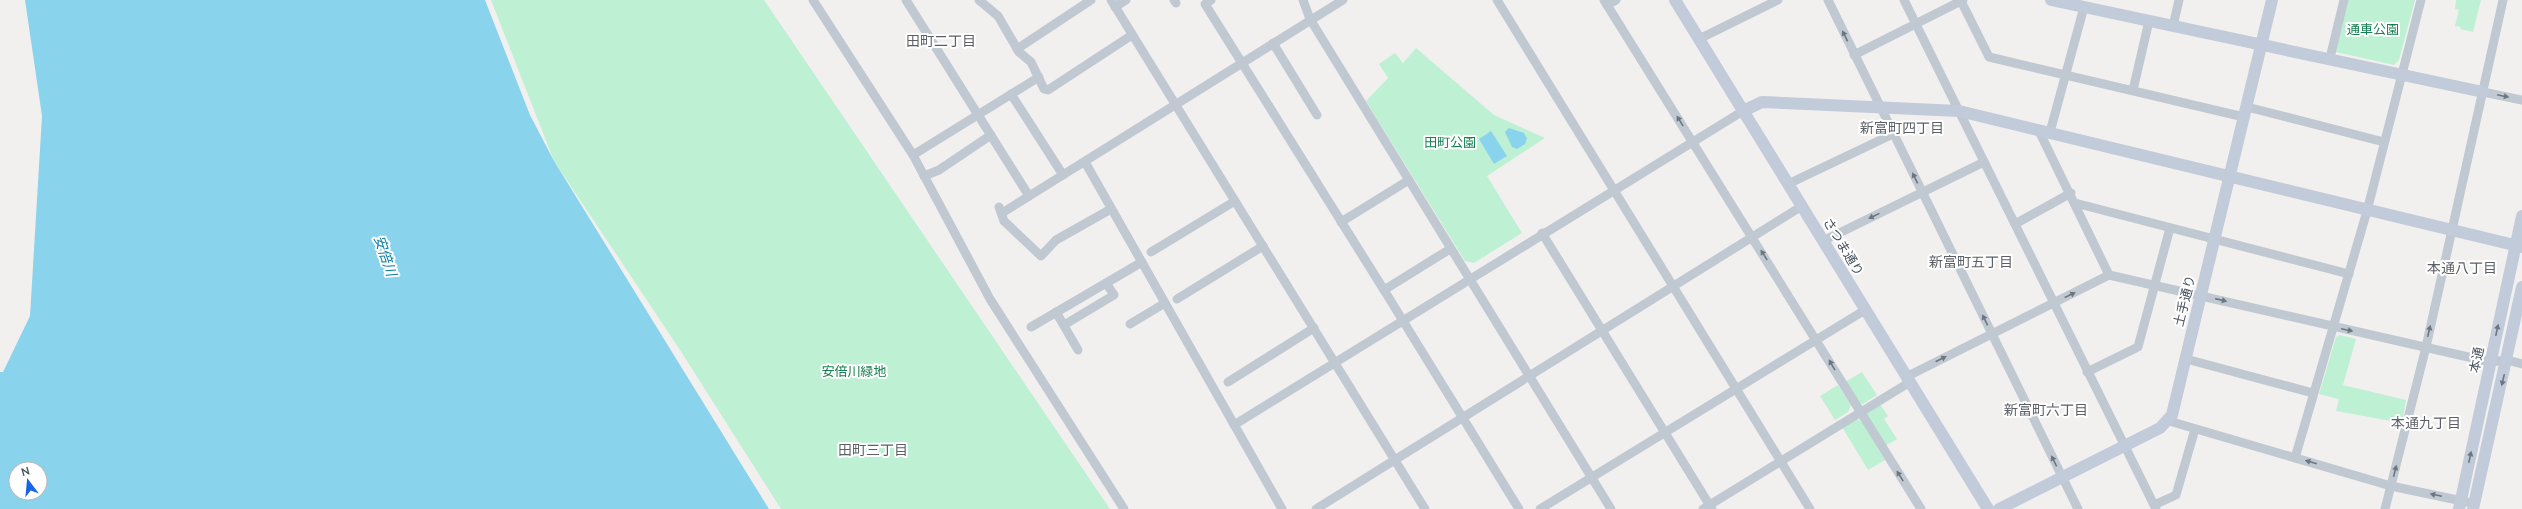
<svg xmlns="http://www.w3.org/2000/svg" width="2522" height="509" viewBox="0 0 2522 509" font-family="'Nunito Sans','Noto Sans JP',sans-serif">
<style>
.green{fill:#bef0d4}
.water{fill:#8ad3ed;fill-rule:evenodd}
.lines{fill:none;stroke-linecap:round;stroke-linejoin:round}
.street{stroke:#c0c9d2;stroke-width:9}
.secondary{stroke:#c2cbd9;stroke-width:12}
.oneway{fill:#6b7680}
.oneway2{fill:#6c7682}
.labels{text-anchor:middle;dominant-baseline:central;stroke-width:4;stroke-linejoin:round;paint-order:stroke}
.park-label{font-size:13px;fill:#168151;stroke:#fff}
.street-label{font-size:13px;fill:#47525d;stroke:#fff}
.neighbourhood-label{font-size:14px;fill:#5c5f65;stroke:#fff}
.water-label{font-size:14px;font-style:italic;fill:#0a7ba5;stroke:#fff}
</style>
<rect width="100%" height="100%" fill="#f2f0ef"/>
<!-- green -->
<g class="green">
<polygon points="491,0 764,0 1110,509 781,509 680,350 554,161"/>
<polygon points="2348,0 2415,0 2399,60 2394,65 2336,52"/>
<polygon points="2456,0 2481,0 2473,32 2460,29 2461,27 2455,26 2459,10 2455,9"/>
<polygon points="1416,48 1494,115 1545,138 1487,176 1522,233 1474,263 1465,261 1366,101 1388,78 1379,64 1395,53 1403,63"/>
<polygon points="2340,335 2356,339 2343,385 2406,400 2402,423 2336,411 2339,399 2319,394 2336,337"/>
<polygon points="1862,372 1877,395 1863,404 1857,403 1845,382"/>
<polygon points="1838,385 1851,405 1848,412 1835,420 1820,396"/>
<polygon points="1880,404 1888,416 1884,419 1897,439 1885,446 1867,417 1867,412"/>
<polygon points="1856,419 1861,421 1885,460 1868,470 1842,427"/>
</g>
<!-- water -->
<g class="water">
<path d="M25,0H485L530,115L554,161L769,509H0V372H3L30,316L42,116ZM16,469H40V493H16Z"/>
<polygon points="1509,128 1524,133 1527,138 1525,144 1517,149 1512,147 1505,132"/>
<polygon points="1491,131 1507,156 1494,164 1479,139"/>
</g>
<g class="lines">
<!-- street -->
<g class="street">
<polyline points="813,0 913,155 990,299 1124,509"/>
<polyline points="906,0 1029,196"/>
<polyline points="979,0 998,16 1019,52 1031,62 1044,89 1048,90 1132,35"/>
<polyline points="1111,0 1425,509"/>
<polyline points="1174,0 1176,3"/>
<polyline points="1211,0 1205,4 1384,290 1450,249"/>
<polyline points="1303,0 1310,19 1611,509"/>
<polyline points="1497,0 1810,509"/>
<polyline points="1604,0 1921,509"/>
<polyline points="1828,0 2078,509"/>
<polyline points="1904,0 2156,509"/>
<polyline points="1961,1 1989,57 2244,117"/>
<polyline points="1607,5 1616,0"/>
<polyline points="1115,7 1126,0"/>
<polyline points="2173,26 2179,0"/>
<polyline points="1699,39 1778,0"/>
<polyline points="1273,43 1317,115"/>
<polyline points="1017,49 1091,0"/>
<polyline points="1854,55 1963,0"/>
<polyline points="2330,58 2344,0"/>
<polyline points="2133,90 2149,21"/>
<polyline points="2483,92 2522,100"/>
<polyline points="1011,94 1063,175"/>
<polyline points="2247,107 2384,142"/>
<polyline points="2038,129 2109,275"/>
<polyline points="2050,132 2084,7"/>
<polyline points="913,155 1039,77"/>
<polyline points="1085,162 1282,509"/>
<polyline points="924,176 939,170 991,135"/>
<polyline points="1788,184 1893,134"/>
<polyline points="2075,203 2349,274"/>
<polyline points="999,207 1004,221 1041,256 1056,240 1111,209"/>
<polyline points="1002,213 1343,0"/>
<polyline points="1341,222 1409,180"/>
<polyline points="2015,224 2071,193"/>
<polyline points="1542,233 1712,509"/>
<polyline points="1823,241 1984,162"/>
<polyline points="1151,252 1235,201"/>
<polyline points="1384,290 1519,509"/>
<polyline points="1177,299 1263,246"/>
<polyline points="1056,312 1078,350"/>
<polyline points="1130,324 1165,303"/>
<polyline points="1064,325 1114,295 1106,283"/>
<polyline points="1031,327 1142,262"/>
<polyline points="2186,359 2313,393"/>
<polyline points="2087,372 2138,347 2170,228"/>
<polyline points="1906,377 2109,275 2490,362 2507,360 2522,364"/>
<polyline points="1228,382 1314,328"/>
<polyline points="2169,421 2391,486 2467,502"/>
<polyline points="1234,425 1743,111"/>
<polyline points="2295,458 2367,211 2421,0"/>
<polyline points="2154,505 2176,495 2195,429"/>
<polyline points="1316,509 1802,206"/>
<polyline points="1540,509 1865,310"/>
<polyline points="1703,509 1910,382"/>
<polyline points="2385,509 2426,347 2503,0"/>
</g>
<!-- secondary -->
<g class="secondary">
<polyline points="1675,0 1988,509"/>
<polyline points="2051,0 2483,92"/>
<polyline points="1743,111 1762,102 1959,111 2522,247"/>
<polyline points="1999,509 2160,428 2172,415 2272,0"/>
<polyline points="2459,509 2522,216"/>
<polyline points="2473,509 2522,287"/>
</g>
</g>
<!-- one-way arrows -->
<defs><path id="oneway-solid" d="M-6-.8H1V-3.2L6.5 0L1 3.2V.8H-6Z"/></defs>
<g class="oneway">
<use href="#oneway-solid" transform="translate(1845 36) rotate(-116)"/>
<use href="#oneway-solid" transform="translate(2503 96) rotate(12)"/>
<use href="#oneway-solid" transform="translate(1680 121) rotate(-122)"/>
<use href="#oneway-solid" transform="translate(1915 178) rotate(-116)"/>
<use href="#oneway-solid" transform="translate(1874 216) rotate(154)"/>
<use href="#oneway-solid" transform="translate(1764 255) rotate(-122)"/>
<use href="#oneway-solid" transform="translate(2070 295) rotate(-26)"/>
<use href="#oneway-solid" transform="translate(2221 300) rotate(13)"/>
<use href="#oneway-solid" transform="translate(1985 320) rotate(-116)"/>
<use href="#oneway-solid" transform="translate(2347 330) rotate(12)"/>
<use href="#oneway-solid" transform="translate(2429 331) rotate(-77)"/>
<use href="#oneway-solid" transform="translate(1941 359) rotate(-27)"/>
<use href="#oneway-solid" transform="translate(1832 365) rotate(-120)"/>
<use href="#oneway-solid" transform="translate(2054 461) rotate(-116)"/>
<use href="#oneway-solid" transform="translate(2311 462) rotate(-164)"/>
<use href="#oneway-solid" transform="translate(2395 471) rotate(-76)"/>
<use href="#oneway-solid" transform="translate(1900 476) rotate(-122)"/>
<use href="#oneway-solid" transform="translate(2436 495) rotate(-168)"/>
</g>
<g class="oneway2">
<use href="#oneway-solid" transform="translate(2497 330) rotate(-78)"/>
<use href="#oneway-solid" transform="translate(2503 380) rotate(103)"/>
<use href="#oneway-solid" transform="translate(2470 457) rotate(-78)"/>
</g>
<g class="labels">
<!-- park labels -->
<g class="park-label">
<text x="2373" y="30">通車公園</text>
<text x="1450" y="143">田町公園</text>
<text x="854" y="372">安倍川緑地</text>
</g>
<!-- street labels -->
<g class="street-label">
<text transform="translate(1843 247) rotate(59)">さつま通り</text>
<text transform="translate(2185 301) rotate(-76)">土手通り</text>
<text transform="translate(2477 360) rotate(-78)">本通</text>
</g>
<!-- neighbourhood labels -->
<g class="neighbourhood-label">
<text x="941" y="41">田町二丁目</text>
<text x="1902" y="128">新富町四丁目</text>
<text x="1971" y="262">新富町五丁目</text>
<text x="2462" y="268">本通八丁目</text>
<text x="2046" y="410">新富町六丁目</text>
<text x="2426" y="423">本通九丁目</text>
<text x="873" y="450">田町三丁目</text>
</g>
<!-- water labels -->
<g class="water-label">
<text transform="translate(385 256) rotate(71)">安倍川</text>
</g>
</g>
<!-- north arrow -->
<g transform="translate(28 481) rotate(344)"><circle r="19" fill="#ffffff" stroke="#b5babe"/>
<path d="M0-3L7 15L0 10L-7 15Z" fill="#1765e5"/>
<text y="-6" font-size="11" font-weight="bold" text-anchor="middle" fill="#47525d">N</text>
</g>
</svg>
